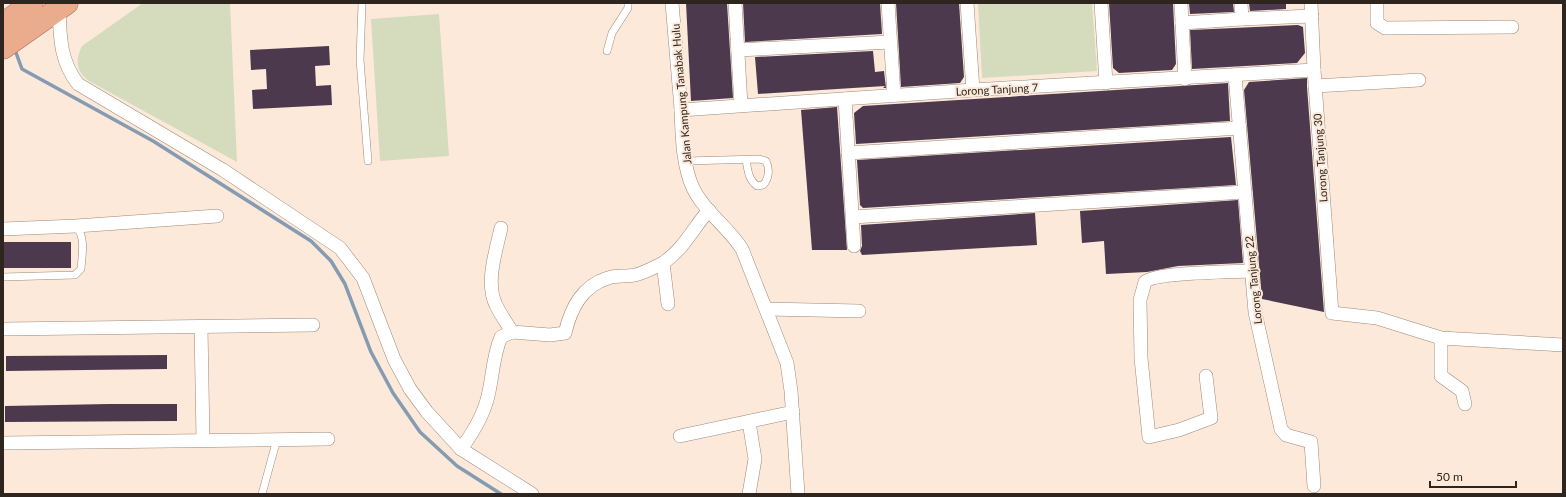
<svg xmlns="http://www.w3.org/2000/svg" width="1566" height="497" viewBox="0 0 1566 497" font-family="Lato,sans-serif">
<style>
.green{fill:#d4dcbd}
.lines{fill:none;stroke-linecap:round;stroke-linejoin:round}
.stream{stroke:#859bb2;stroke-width:3.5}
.building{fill:#4c394e}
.service-casing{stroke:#9e8977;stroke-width:8}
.minor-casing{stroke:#9e8977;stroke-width:14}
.trunk-casing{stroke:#a66f54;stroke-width:23}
.service{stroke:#fff;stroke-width:7}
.minor{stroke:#fff;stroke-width:13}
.trunk{stroke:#ebac8e;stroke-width:22}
.labels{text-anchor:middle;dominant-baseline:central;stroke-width:4;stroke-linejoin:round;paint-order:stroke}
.street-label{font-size:11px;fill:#2e261e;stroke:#fce9da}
</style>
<rect width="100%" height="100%" fill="#fce9da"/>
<!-- green -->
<g class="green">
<path d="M143,3H230L237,162L89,81C76,72 75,60 82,46Z"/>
<polygon points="978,3 1092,3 1097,71 982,78"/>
<polygon points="439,14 449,156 380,161 371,19"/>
</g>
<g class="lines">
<!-- stream -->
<polyline class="stream" points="15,50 22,69 153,141 311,241 331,261 345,284 371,352 393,393 420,432 457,466 501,494"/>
</g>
<!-- building -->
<g class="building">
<polygon points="686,3 727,3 733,98 691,101"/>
<polygon points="743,3 880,3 882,34 745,42"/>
<polygon points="896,3 959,3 964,77 960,83 901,87"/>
<polygon points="1109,3 1173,3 1176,64 1172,70 1119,73 1113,68"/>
<polygon points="1189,3 1233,3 1234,12 1190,14"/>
<polygon points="1249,3 1286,3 1286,9 1250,11"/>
<polygon points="1298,25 1303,27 1305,53 1297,63 1192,69 1190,30"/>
<polygon points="329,46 330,65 315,66 316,86 331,85 332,105 253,109 252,90 267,89 266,69 251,70 250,50"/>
<polygon points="873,51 875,72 884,71 886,88 883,88 885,86 853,88 758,94 755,57"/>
<polygon points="1307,78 1307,87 1324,312 1262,299 1244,90 1249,82"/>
<polygon points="1228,83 1230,121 856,144 854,113 863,106"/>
<polygon points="837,107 847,250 812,250 801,110"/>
<polygon points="1231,137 1236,185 863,208 860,205 857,160"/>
<polygon points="1238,200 1243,263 1178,266 1147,272 1106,274 1104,241 1082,243 1080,211"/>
<polygon points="1035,213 1037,245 862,255 860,251 862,246 861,225"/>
<rect x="3" y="242" width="68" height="26"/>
<polygon points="167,355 167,369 6,371 6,356"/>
<polygon points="109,404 177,404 177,421 5,422 5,406"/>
</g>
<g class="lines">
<!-- service casing -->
<g class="service-casing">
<g id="service">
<polyline points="362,3 360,60 368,161"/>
<polyline points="607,51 612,33 628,8 628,3"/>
<path d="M686,161L759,159L766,161C770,169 769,179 763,185L757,186C748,179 748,170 746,160"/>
<path d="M3,277L75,275L81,269C82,254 86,238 76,226"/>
<polyline points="262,494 277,439"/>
</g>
</g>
<!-- minor casing -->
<g class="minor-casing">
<g id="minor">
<path d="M672,3C675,38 678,74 681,109C682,134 682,164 693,188C704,211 728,227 742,249L787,363L791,391L798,494"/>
<polyline points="735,3 741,105"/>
<polyline points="888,3 894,95"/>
<polyline points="967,3 973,90"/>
<polyline points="1101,3 1106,83"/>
<polyline points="1181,3 1185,79"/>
<polyline points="1311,3 1314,70 1332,313 1377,318 1441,338 1563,345"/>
<polyline points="1377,3 1377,23 1385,28 1512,27"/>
<path d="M59,9C60,37 60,61 78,84L223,170L340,248L363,278L394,359L410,389L427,412L461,449L532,494"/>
<polyline points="1242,19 1312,16"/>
<polyline points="1182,23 1242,19 1241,3"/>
<polyline points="738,50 890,42"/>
<polyline points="1235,75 1255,312 1281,429 1286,435 1311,442 1314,486"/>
<polyline points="1315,86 1419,80"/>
<polyline points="845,99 854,246"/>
<polyline points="681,110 973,90 1314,70"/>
<polyline points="848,153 1240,128"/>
<polyline points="853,217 1245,192"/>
<path d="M501,228C496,251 485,283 496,305C500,314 507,323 512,332"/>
<polyline points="3,229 76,226 217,216"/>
<polyline points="663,263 668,304"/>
<polyline points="767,309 859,311"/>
<polyline points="201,327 203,440"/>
<polyline points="4,329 313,325"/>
<polyline points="1441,338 1441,376 1462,391 1465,404"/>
<path d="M1206,376L1211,418L1179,430L1149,437L1141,358L1140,300L1145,282C1155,272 1233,272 1251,271"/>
<polyline points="680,436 793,412"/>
<polyline points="3,443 328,439"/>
<path d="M461,449C472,434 482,418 487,400C493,379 492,358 501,337L512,332L550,335L565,333C571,308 582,286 608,278C616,275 626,277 635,275C644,273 655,267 663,263C683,250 694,227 709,210"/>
<polyline points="749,494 755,459 749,422"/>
</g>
</g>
<!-- trunk casing -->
<g class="trunk-casing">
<g id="trunk">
<polyline points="3,24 32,3"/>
<polyline points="3,48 67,3"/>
</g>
</g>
<!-- service -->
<use href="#service" class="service"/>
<!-- minor -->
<use href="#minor" class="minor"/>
<!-- trunk -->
<use href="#trunk" class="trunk"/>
</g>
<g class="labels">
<!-- street labels -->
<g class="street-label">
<text transform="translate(997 89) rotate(-3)">Lorong Tanjung 7</text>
<text transform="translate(681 94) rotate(-95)">Jalan Kampung Tanabak Hulu</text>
<text transform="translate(1320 158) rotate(-94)">Lorong Tanjung 30</text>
<text transform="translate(1253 280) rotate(-96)">Lorong Tanjung 22</text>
</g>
</g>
<!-- border -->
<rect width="1566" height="497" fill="none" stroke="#2e261e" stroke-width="8"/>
<!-- scale -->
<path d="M1430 481v6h86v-6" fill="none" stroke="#2e261e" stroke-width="2"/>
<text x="1436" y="481" font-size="12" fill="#2e261e" stroke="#fce9da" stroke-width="3" paint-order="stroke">50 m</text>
</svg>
